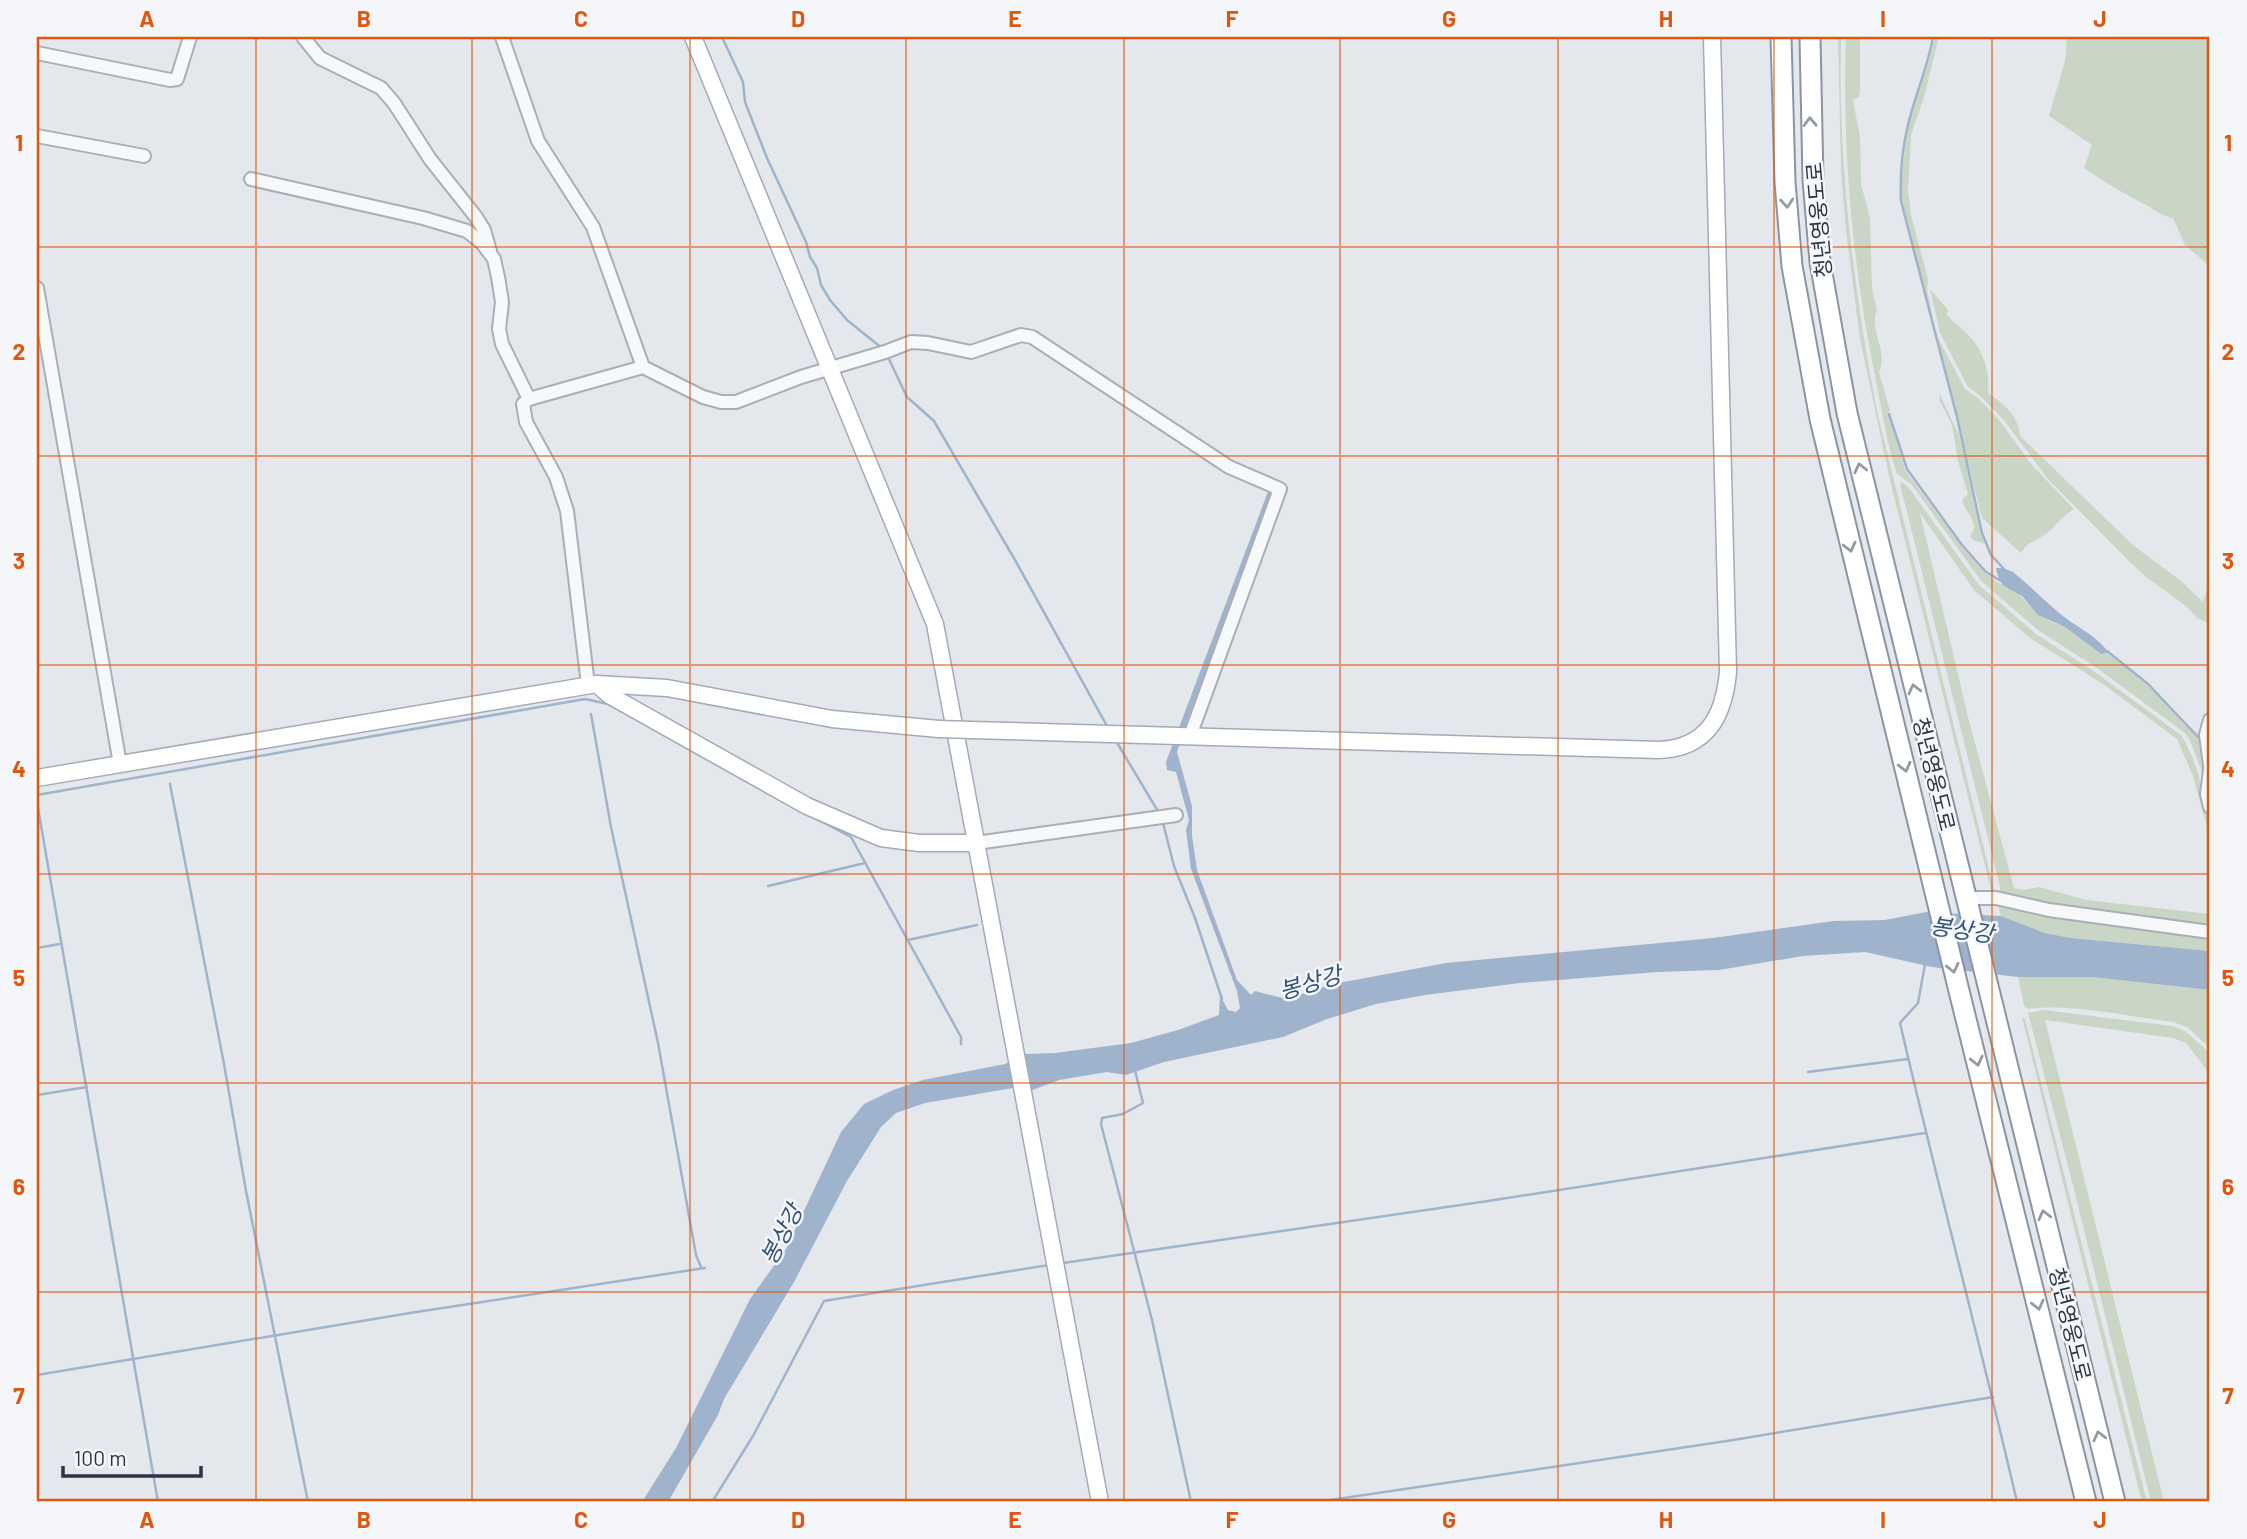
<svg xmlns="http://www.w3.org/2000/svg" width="2247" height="1539" viewBox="0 0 2247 1539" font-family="Barlow,'Noto Sans KR',sans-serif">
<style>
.green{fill:#c9d6c5}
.water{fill:#9fb4cc}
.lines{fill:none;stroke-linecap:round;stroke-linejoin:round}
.stream{stroke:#9fb4cc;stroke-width:2.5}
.minor-casing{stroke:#a9aeb7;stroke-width:16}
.major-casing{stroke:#a3abb8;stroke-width:19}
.highway-casing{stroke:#8b94a3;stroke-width:23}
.minor{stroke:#f7f8fa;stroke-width:12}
.major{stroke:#fff;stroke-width:16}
.highway{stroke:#fff;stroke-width:19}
.major-bridge-casing{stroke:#a3abb8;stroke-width:19;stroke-linecap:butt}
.major-bridge{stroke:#fff;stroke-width:16}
.oneway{stroke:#959aa2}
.grid{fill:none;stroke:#df570f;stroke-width:2;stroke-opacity:0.55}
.labels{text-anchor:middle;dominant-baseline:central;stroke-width:5;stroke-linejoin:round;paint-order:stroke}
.street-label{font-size:21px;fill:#2b3445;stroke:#f4f6f9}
.water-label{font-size:23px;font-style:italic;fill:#34527a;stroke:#f4f6f9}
.neatline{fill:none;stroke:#df570f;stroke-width:2.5}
.grid-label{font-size:23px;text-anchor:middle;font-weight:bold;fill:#df570f}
</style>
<rect width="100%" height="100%" fill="#e4e7ec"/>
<!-- green -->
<g class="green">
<path d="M1838,37H1841C1838,163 1853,287 1877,411L1994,890L1992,894L1890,480L1860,339L1846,231L1841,169Z"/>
<path d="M1846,37H1860V89L1859,97L1853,100L1860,137L1861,184L1870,218L1872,289L1877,310C1868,329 1889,352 1879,372L1890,411L1888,412L1905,470L1961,546L1982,570L1997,582L2016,591L2029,605L2049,621L2065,627L2101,654H2108C2133,672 2198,726 2206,754C2209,762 2206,767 2203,775L2190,740L2185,733L2097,668L2038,630L1982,582L1912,485L1897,474C1887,446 1883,415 1877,386C1853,272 1842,153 1846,37Z"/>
<path d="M1935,37H1939L1924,97L1911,135L1910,155L1908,189L1911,215L1928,279L1927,289L1936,334L1965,389L1978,398L2000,421L2031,464L2074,509C2061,516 2055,529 2043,536C2033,542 2028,542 2021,553L1982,518L1902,200C1901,177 1904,154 1908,130C1914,99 1929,69 1935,37Z"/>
<path d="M2067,37H2210V266L2185,245L2173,218C2161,216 2153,208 2142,203C2120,191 2104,182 2084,168L2092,145L2049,116L2065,61Z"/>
<path d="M1930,289L1948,310L1947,315C1955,324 1964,330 1972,339C1984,353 1991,376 1988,393C2005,405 2018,415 2020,436L2134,546L2181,581L2203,602L2210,580V623L2197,618L2186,606L2145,576L2127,559L2048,479L2003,419L1980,396L1968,387L1940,333Z"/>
<path d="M1939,393L1959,435L1985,544L1973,540L1970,536C1981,523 1965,513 1962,500L1968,494L1958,461L1952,425L1940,401Z"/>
<polygon points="1902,482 1909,488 1979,585 2036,634 2095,672 2182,736 2192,756 2199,776 2201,792 2210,813 2210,837 2193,776 2177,739 2103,684 2030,638 1974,590 1920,513 1968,717 2014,888 2022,890 2039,887 2086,900 2210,914 2210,931 2000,897 2000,887 1900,484"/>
<polygon points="1998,904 2210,935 2210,951 2071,938 2045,933 2001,916"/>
<path d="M2041,976L2092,977L2210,990V1048L2187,1027L2173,1022C2131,1017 2068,1003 2028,1009L2024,1006L2018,977Z"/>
<polygon points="2043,1010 2172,1026 2185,1031 2210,1053 2210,1074 2186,1043 2173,1038 2045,1020 2164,1502 2151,1502 2074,1189 2028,1013"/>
<polygon points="2022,1017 2025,1019 2147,1502 2142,1502"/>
</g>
<!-- water -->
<g class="water">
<polygon points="1269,489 1276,491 1187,721 1177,752 1192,806 1192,836 1197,870 1237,980 1251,995 1255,991 1286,999 1333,984 1446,963 1713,938 1834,921 1885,920 1926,912 2001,916 2045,933 2071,938 2210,951 2210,990 2092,977 2018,977 1932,967 1865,952 1803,956 1719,970 1657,972 1520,983 1425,995 1376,1004 1327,1019 1283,1037 1164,1062 1126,1075 1107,1072 1059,1080 1030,1091 1013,1088 925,1103 896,1113 881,1127 847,1181 794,1282 724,1399 718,1415 668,1502 642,1502 676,1448 750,1299 786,1249 841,1132 864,1104 893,1090 923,1080 1005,1064 1025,1054 1055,1053 1131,1043 1178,1030 1219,1015 1220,995 1228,1010 1236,1012 1240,1008 1237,991 1191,869 1186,830 1189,820 1176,772 1167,770 1166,762"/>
<path d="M1996,568H2003L2013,572C2033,588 2050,607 2071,622C2086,632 2098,638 2109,653L2101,654L2065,627L2038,615L2022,596L2004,586L1999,580Z"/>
</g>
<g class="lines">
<!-- stream -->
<g class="stream">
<polyline points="722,37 743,82 745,102 767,158 806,242 810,257 817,268 821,285 830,300 847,320 883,349"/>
<path d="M1933,37C1928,67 1915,95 1908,125C1902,149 1900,176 1901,201L1957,417L1982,533L1991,555L2004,569"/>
<polyline points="887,355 907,397 934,421 1015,560 1107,726"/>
<polyline points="1889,414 1907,469 1962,545 1985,571 1999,580"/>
<polyline points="2107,651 2148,684 2201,740"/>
<polyline points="591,714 611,827 658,1043 696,1255 701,1267"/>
<polyline points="1116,741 1159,813"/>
<polyline points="170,784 224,1064 246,1191 308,1502"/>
<polyline points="37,795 585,699 608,704 771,795"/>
<polyline points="38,808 158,1502"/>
<polyline points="811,816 851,837 961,1037 961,1044"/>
<polyline points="1163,823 1174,866 1195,918 1222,999"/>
<polyline points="768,886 865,863"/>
<polyline points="908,940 977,925"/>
<polyline points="37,948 60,944"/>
<path d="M1925,964L1918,1003L1900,1023C1937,1183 1980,1342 2017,1502"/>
<polyline points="1135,1070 1143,1103 1123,1114 1102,1118 1101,1124 1152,1320 1191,1502"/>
<polyline points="1808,1072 1908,1059"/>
<polyline points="37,1095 87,1087"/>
<polyline points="1063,1263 1488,1201 1925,1133"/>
<polyline points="37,1375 410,1313 705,1268"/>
<polyline points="712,1502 753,1436 824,1301 1049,1265"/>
<polyline points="1317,1502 1727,1441 1993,1397"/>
</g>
<!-- minor casing -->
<g class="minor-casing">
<g id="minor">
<polyline points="303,37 320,58 381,88 394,103 430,159 476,217 484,230 490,251"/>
<polyline points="502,37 538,141 593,227 643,367 703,397 721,402 736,402 801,377 885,352 911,342 928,343 971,352 1021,335 1032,337 1229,467 1280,489 1190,736"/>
<polyline points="37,53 170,80 177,79 190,37"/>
<polyline points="37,136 144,156"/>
<polyline points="251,179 423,218 467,231 482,243 494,259 498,277 502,302 499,329 502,344 529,399"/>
<polyline points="37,288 120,764"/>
<polyline points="588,685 567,511 556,477 526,422 523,404 529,399 643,367"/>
<polyline points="2210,720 2206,735 2210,765"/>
<polyline points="2210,770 2207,794 2210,807"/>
<polyline points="976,843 1176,815"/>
<polyline points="1966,898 1996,898 2049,910 2210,932"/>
</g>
</g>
<!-- major casing -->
<g class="major-casing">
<g id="major">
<polyline points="693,37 935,624 1100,1502"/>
<polyline points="597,684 609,695 807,806 881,838 919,843 976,843"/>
<path d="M971,730L1659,750C1708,748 1724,715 1728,672L1712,37"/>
<polyline points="37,778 597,684 667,688 832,719 939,729"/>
</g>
</g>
<!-- highway casing -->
<g class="highway-casing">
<g id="highway">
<polyline points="1781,37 1785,182 1792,266 1820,419 1960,995 2086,1502"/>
<polyline points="1810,37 1813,180 1820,262 1847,413 2115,1502"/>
</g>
</g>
<!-- minor -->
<use href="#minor" class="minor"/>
<!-- major -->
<use href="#major" class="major"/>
<!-- highway -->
<use href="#highway" class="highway"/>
<!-- major-bridge casing -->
<g class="major-bridge-casing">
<polyline id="major-bridge" points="939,729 971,730"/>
</g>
<!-- major-bridge -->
<use href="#major-bridge" class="major-bridge"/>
</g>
<!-- one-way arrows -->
<defs><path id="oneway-chevron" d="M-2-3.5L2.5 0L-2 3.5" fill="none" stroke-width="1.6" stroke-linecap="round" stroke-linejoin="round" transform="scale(1.75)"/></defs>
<g class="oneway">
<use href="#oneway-chevron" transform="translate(1810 122) rotate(-92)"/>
<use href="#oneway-chevron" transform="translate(1787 203) rotate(85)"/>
<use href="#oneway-chevron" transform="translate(1860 468) rotate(-103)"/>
<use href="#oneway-chevron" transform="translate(1850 547) rotate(76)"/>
<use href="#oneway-chevron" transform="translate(1914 689) rotate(-104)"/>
<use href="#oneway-chevron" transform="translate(1905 767) rotate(76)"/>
<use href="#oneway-chevron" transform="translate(1953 968) rotate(77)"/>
<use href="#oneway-chevron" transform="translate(1977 1061) rotate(76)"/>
<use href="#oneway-chevron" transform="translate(2044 1215) rotate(-104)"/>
<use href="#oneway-chevron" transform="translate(2038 1305) rotate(76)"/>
<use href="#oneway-chevron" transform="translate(2099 1436) rotate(-104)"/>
</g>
<!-- grid -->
<path class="grid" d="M256,37V1502M472,37V1502M690,37V1502M906,37V1502M1124,37V1502M1340,37V1502M1558,37V1502M1774,37V1502M1992,37V1502M37,247H2210M37,456H2210M37,665H2210M37,874H2210M37,1083H2210M37,1292H2210"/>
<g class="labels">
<!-- street labels -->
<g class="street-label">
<text transform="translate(1818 220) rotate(-95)">청년영웅도로</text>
<text transform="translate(1935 774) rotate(76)">청년영웅도로</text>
<text transform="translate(2071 1324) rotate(76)">청년영웅도로</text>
</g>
<!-- water labels -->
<g class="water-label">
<text transform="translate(1962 929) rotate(8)">봉상강</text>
<text transform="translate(1310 982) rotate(-16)">봉상강</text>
<text transform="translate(781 1234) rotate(-63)">봉상강</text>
</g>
</g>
<!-- border -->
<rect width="2247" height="1539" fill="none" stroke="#f4f6f9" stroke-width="77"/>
<!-- scale -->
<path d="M63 1466v10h138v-10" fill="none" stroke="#2b3445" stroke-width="3.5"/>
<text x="74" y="1466" font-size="21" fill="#2b3445" stroke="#f4f6f9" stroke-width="5" paint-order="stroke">100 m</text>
<rect x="38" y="38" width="2170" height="1462" class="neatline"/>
<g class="grid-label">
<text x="147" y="27">A</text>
<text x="364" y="27">B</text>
<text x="581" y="27">C</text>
<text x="798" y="27">D</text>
<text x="1015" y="27">E</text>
<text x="1232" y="27">F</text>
<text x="1449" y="27">G</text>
<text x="1666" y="27">H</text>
<text x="1883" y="27">I</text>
<text x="2100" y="27">J</text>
<text x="19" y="151">1</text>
<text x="2228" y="151">1</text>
<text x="19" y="360">2</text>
<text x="2228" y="360">2</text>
<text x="19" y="569">3</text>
<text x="2228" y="569">3</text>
<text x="19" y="777">4</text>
<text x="2228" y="777">4</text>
<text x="19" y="986">5</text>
<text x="2228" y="986">5</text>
<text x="19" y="1195">6</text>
<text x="2228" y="1195">6</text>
<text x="19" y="1404">7</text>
<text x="2228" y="1404">7</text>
<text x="147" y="1528">A</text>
<text x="364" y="1528">B</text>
<text x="581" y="1528">C</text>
<text x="798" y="1528">D</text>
<text x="1015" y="1528">E</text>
<text x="1232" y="1528">F</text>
<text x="1449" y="1528">G</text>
<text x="1666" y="1528">H</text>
<text x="1883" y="1528">I</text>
<text x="2100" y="1528">J</text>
</g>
</svg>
